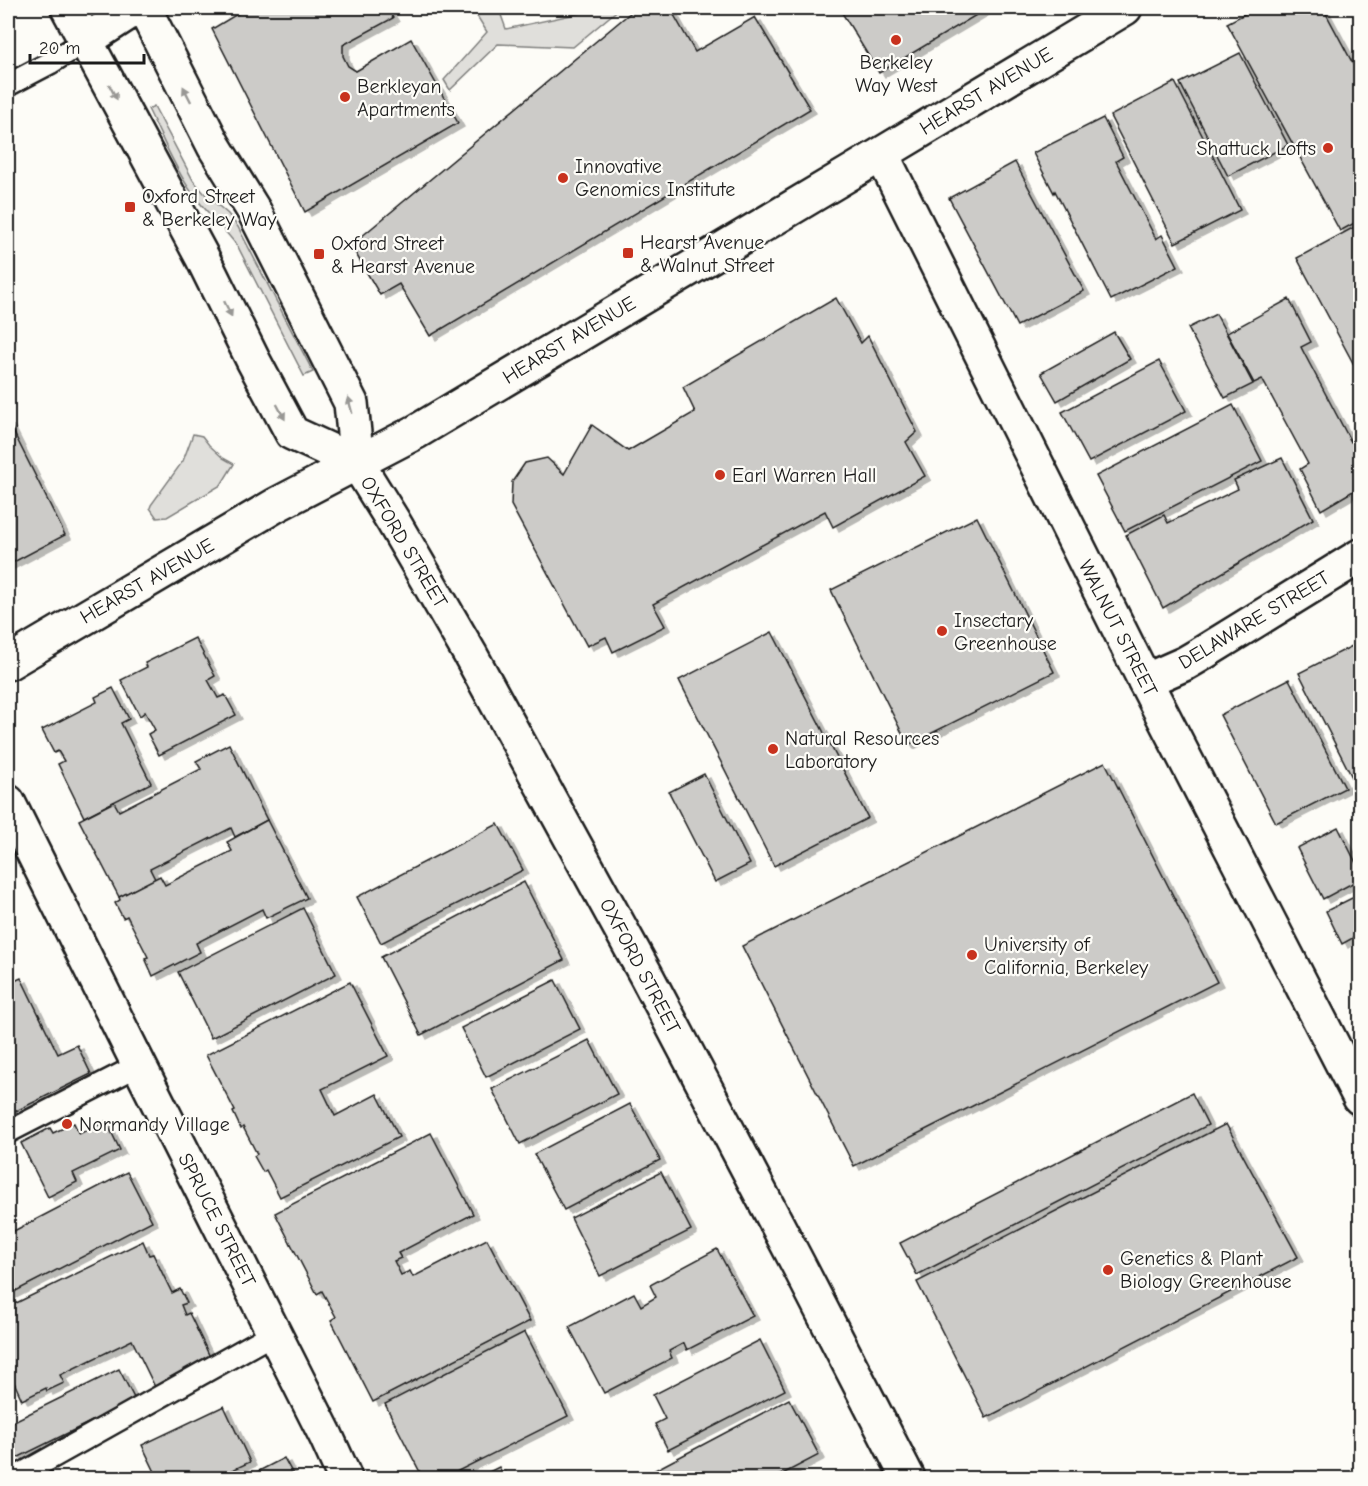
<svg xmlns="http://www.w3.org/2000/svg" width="1368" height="1486" viewBox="0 0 1368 1486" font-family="'Comic Neue',sans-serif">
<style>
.green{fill:#e0dfdb;stroke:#7e7e7c;stroke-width:1.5}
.building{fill:#cccbc8;stroke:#1c1c1c;stroke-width:1.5;filter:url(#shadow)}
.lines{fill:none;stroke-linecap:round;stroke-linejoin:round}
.lane-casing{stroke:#1c1c1c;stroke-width:26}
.street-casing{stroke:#1c1c1c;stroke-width:38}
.secondary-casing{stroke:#1c1c1c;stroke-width:38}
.lane{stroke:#fdfcf7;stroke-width:21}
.street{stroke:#fdfcf7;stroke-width:33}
.secondary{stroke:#fdfcf7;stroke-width:33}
.oneway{fill:#989794}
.poi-dot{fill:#c8321e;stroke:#fdfcf7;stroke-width:2}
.labels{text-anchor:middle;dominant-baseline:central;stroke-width:4.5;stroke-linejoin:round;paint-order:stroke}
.poi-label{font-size:20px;fill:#1c1c1c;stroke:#fdfcf7;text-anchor:start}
.street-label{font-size:20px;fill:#1c1c1c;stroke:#fdfcf7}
</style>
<defs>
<filter id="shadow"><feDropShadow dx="6" dy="4" stdDeviation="0" flood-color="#0004"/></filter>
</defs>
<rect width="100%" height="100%" fill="#fdfcf7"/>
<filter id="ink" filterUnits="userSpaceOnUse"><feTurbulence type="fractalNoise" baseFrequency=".0167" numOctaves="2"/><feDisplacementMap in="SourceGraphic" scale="12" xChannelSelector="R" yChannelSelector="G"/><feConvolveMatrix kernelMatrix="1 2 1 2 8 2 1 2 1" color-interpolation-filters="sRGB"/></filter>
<g filter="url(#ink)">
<!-- green -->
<g class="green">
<polygon points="472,8 507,8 501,15 506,29 604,8 620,8 573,47 498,44 450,90 444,80 487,32"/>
<path d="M154,106L193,180L204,193L228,214L238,227L313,372L304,376L238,247C224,228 206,212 192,193C174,167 162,137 148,109Z"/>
<polygon points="193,434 202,436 209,445 223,458 234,464 221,485 167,517 157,518 150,508 151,505 183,461"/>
</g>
<!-- building -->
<g class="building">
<polygon points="247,8 387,8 393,18 343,45 343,56 348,66 356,71 411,39 458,123 305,212 212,29"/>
<polygon points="636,8 670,8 695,52 755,17 810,109 430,336 399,284 380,295 356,254 349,247"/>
<polygon points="839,8 988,8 879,73"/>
<polygon points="1256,8 1323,8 1360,77 1360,220 1340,231 1227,23"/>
<polygon points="1240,53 1288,145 1228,176 1180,83"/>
<polygon points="1175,82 1240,210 1175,243 1110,116"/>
<polygon points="1103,118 1123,157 1116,161 1156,239 1162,235 1178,266 1111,300 1055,191 1054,193 1033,153"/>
<polygon points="1015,162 1084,291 1017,326 949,198"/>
<polygon points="1360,224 1360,376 1297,258"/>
<polygon points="836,298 861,343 868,336 917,432 906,442 925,476 833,527 825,511 653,604 665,626 613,652 606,637 587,646 511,505 512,482 525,463 547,458 564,474 592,425 628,451 695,412 683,387"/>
<polygon points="1289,299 1311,342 1301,347 1305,355 1351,442 1360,437 1360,487 1321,510 1300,469 1308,464 1262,379 1254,383 1227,333"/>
<polygon points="1216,314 1253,384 1225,398 1188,328"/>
<polygon points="1114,332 1130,359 1057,401 1041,373"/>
<polygon points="1159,361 1186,411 1089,462 1062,412"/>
<polygon points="1233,405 1262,461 1125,531 1096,476"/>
<polygon points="8,421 65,535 8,565"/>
<polygon points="1282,458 1313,519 1163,608 1126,535 1164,515 1168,523 1238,489 1234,480"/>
<polygon points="977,517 1054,672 908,745 831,590"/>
<polygon points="772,632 868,818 774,866 679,680"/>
<polygon points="195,638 215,676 208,680 218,698 225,695 236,715 159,755 148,734 155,730 145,712 140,716 121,680 147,667 145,663"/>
<polygon points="1360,642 1360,793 1299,673"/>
<polygon points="1289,679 1345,788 1276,823 1220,715"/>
<polygon points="113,688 129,719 121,723 151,783 84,817 58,764 64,761 58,751 54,753 42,730 97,702 95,697"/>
<polygon points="229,744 267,820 235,837 231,828 150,869 155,879 119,897 79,820 114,802 119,811 201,769 196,761"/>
<polygon points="1105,762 1217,982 854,1166 742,946"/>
<polygon points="704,774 750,864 715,882 669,792"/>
<polygon points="267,820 307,898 266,918 262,909 196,943 200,952 153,976 145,958 148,957 127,916 123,918 115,903 120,900 119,897 160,876 165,885 232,851 227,842"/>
<polygon points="498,824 523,870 381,943 357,897"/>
<polygon points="1338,827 1360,871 1360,879 1323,899 1297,848"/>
<polygon points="524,882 564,960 421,1035 381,957"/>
<polygon points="1360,894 1360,934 1342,944 1326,911"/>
<polygon points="303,908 336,974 211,1038 178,972"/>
<polygon points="21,978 58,1054 77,1045 91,1074 10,1114 8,1108 8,984"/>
<polygon points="555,980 580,1029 486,1077 461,1028"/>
<polygon points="350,982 388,1056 322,1089 335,1116 377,1094 399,1137 280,1197 266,1170 263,1172 254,1156 257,1154 243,1127 241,1129 233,1112 235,1111 206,1055"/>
<polygon points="589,1040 617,1094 520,1144 492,1089"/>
<polygon points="1192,1093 1208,1125 917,1275 900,1243"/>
<polygon points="630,1104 660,1160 564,1210 534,1154"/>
<polygon points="106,1121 120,1150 73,1173 77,1182 48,1197 21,1143 50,1128 53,1133 74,1123 79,1134"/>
<polygon points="1226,1124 1298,1257 986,1418 917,1282"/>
<polygon points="431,1133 473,1214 398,1253 401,1258 394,1261 401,1275 410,1271 413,1277 487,1239 530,1321 373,1402 331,1320 336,1317 322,1291 317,1294 275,1213"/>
<polygon points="127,1172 152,1221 8,1295 8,1234"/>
<polygon points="661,1172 691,1230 600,1276 571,1218"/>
<polygon points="143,1241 149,1255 153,1254 172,1293 180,1289 187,1303 181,1305 185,1315 189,1313 211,1359 155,1387 132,1340 60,1375 64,1383 47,1391 46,1388 22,1400 8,1369 8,1307"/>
<polygon points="717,1249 753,1316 687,1350 684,1343 669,1351 672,1358 604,1393 569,1327 634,1293 641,1306 656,1297 650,1285"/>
<polygon points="525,1332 568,1416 444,1478 423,1478 385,1404"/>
<polygon points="760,1340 785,1390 668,1450 655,1424 665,1419 653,1395"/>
<polygon points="119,1369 135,1400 17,1458 8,1440 8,1424"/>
<polygon points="789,1399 819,1455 775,1478 640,1478"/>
<polygon points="224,1406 250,1462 215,1478 158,1478 142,1445"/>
<polygon points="284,1458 295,1478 256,1478 253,1474"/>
<polygon points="499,1467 505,1478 477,1478"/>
</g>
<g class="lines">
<!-- lane casing -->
<g class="lane-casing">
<g id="lane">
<polyline points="8,85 50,63 85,41"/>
<polyline points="8,1132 139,1065"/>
<polyline points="8,1473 14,1475 22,1474 274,1333"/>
</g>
</g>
<!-- street casing -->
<g class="street-casing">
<g id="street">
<polyline points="85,41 136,8"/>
<polyline points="882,155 1145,681 1360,1098"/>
<polyline points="1145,681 1186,663 1198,656 1360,556"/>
<polyline points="8,802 139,1065 326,1436 345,1478"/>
</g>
</g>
<!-- secondary casing -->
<g class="secondary-casing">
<g id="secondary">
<polyline points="68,8 202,257 253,360 292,433 357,463"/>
<polyline points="144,8 214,146 254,211 351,403 357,463 393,521 470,654 646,975 800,1268 908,1478"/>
<polyline points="8,663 276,505 416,432 850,173 1125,8"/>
</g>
</g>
<!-- lane -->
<use href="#lane" class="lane"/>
<!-- street -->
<use href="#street" class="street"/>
<!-- secondary -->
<use href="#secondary" class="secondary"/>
</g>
<!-- one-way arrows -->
<defs><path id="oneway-solid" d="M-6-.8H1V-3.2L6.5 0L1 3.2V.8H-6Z" transform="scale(1.5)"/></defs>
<g class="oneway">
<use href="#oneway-solid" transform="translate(113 92) rotate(62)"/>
<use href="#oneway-solid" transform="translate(187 94) rotate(-117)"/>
<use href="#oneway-solid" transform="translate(228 309) rotate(64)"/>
<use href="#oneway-solid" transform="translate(350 405) rotate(-105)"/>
<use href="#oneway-solid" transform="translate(281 412) rotate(62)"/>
</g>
</g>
<!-- markers -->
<g class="poi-dot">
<circle cx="896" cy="40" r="6"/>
<circle cx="345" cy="97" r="6"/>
<circle cx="1328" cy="148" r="6"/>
<circle cx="563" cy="178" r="6"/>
<rect x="124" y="201" width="12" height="12" rx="3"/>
<rect x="622" y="247" width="12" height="12" rx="3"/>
<rect x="313" y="248" width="12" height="12" rx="3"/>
<circle cx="720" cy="475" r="6"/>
<circle cx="942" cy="631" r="6"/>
<circle cx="773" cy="749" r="6"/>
<circle cx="972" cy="955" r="6"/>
<circle cx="67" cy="1124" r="6"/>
<circle cx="1108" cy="1270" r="6"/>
</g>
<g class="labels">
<!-- poi labels -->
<g class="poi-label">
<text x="896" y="62" text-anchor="middle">Berkeley<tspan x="896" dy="23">Way West</tspan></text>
<text x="357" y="86">Berkleyan<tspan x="357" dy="23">Apartments</tspan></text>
<text x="1316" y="148" text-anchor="end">Shattuck Lofts</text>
<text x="575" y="166">Innovative<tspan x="575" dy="23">Genomics Institute</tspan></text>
<text x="142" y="196">Oxford Street<tspan x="142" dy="23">&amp; Berkeley Way</tspan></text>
<text x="640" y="242">Hearst Avenue<tspan x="640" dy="23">&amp; Walnut Street</tspan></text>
<text x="331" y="243">Oxford Street<tspan x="331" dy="23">&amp; Hearst Avenue</tspan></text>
<text x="732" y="475">Earl Warren Hall</text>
<text x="954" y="620">Insectary<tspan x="954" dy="23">Greenhouse</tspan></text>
<text x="785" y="738">Natural Resources<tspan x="785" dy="23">Laboratory</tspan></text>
<text x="984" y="944">University of<tspan x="984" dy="23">California, Berkeley</tspan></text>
<text x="79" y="1124">Normandy Village</text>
<text x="1120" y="1258">Genetics &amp; Plant<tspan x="1120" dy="23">Biology Greenhouse</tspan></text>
</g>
<!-- street labels -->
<g class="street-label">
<text transform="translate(986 91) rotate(-31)">HEARST AVENUE</text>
<text transform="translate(569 340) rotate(-31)">HEARST AVENUE</text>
<text transform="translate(404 542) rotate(59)">OXFORD STREET</text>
<text transform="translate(147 581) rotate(-30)">HEARST AVENUE</text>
<text transform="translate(1254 620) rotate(-31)">DELAWARE STREET</text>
<text transform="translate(1118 628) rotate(63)">WALNUT STREET</text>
<text transform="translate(640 966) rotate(62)">OXFORD STREET</text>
<text transform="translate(217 1220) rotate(63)">SPRUCE STREET</text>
</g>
</g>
<!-- margin -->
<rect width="1368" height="1486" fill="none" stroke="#fdfcf7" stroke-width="30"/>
<rect x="15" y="15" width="1338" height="1456" fill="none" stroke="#1c1c1c" stroke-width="2" filter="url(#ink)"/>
<!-- scale -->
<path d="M30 54v9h114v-9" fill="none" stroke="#1c1c1c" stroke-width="3"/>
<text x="39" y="54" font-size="18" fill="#1c1c1c" stroke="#fdfcf7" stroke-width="4.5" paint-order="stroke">20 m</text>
</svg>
